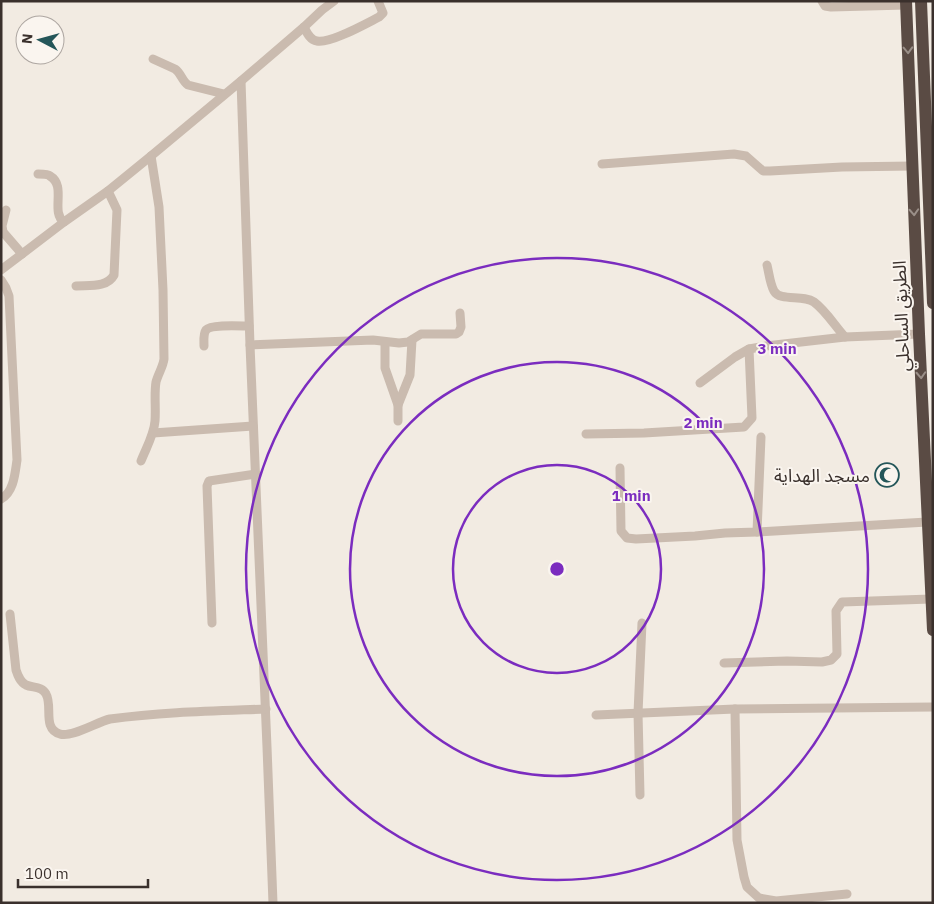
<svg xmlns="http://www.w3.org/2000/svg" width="934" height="904" viewBox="0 0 934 904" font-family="'IBM Plex Sans','Noto Sans Arabic',sans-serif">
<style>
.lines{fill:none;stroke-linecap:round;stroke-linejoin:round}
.minor{stroke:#cabbaf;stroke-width:9}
.highway{stroke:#5a4b44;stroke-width:12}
.oneway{stroke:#9a8f88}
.ring{fill:none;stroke:#7b2cbf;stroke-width:2.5}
.labels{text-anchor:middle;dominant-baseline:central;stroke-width:4;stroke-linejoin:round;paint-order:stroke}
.street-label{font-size:18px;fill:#3a302c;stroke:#faf5ef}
.poi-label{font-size:18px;fill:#3a302c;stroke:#faf5ef;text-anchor:end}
.centre{fill:#7b2cbf;stroke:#faf5ef;stroke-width:2.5}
.ring-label{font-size:15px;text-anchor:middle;font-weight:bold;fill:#7b2cbf;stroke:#faf5ef;stroke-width:4;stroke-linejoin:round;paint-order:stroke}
</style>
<rect width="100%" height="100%" fill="#f2ebe2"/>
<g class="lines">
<!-- minor -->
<g class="minor">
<polyline points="822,1 825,6 831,7 906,5"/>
<path d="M304,27C307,33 310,40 317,41C330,44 367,23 379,17L383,13L378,1"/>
<path d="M153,59L175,69C181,73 182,81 188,85L224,94"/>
<polyline points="241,81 250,345 267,747 273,903"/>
<polyline points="602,164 734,154 746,156 763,171 770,171 842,167 912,166"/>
<path d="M38,174C41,174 48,174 50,176C67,186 50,212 64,222"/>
<polyline points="6,210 2,226 3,232 22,254"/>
<path d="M767,265C769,273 770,284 774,291C780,302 803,294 814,302C826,311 835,326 845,337"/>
<polyline points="1,270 64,222 108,191 151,156 241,81 304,27 322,10 334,1"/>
<path d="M1,280L6,288L9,296L17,460C15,473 14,492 1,499"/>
<path d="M76,286C89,285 107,288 114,275L117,210L108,191"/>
<polyline points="385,342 385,368 398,405 398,421"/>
<polyline points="250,345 373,340 399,343 408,342 421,334 456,334 459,332 461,327 460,313"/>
<path d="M204,346C204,341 203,334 206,330C211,324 241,326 249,326"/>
<polyline points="700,383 735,357 749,349 766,346 845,337 919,334"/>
<polyline points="398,405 410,375 412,340"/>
<polyline points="153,433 253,426"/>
<polyline points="586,434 644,433 744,427 752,418 749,349"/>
<path d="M141,461C146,448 154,435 155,421C156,408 154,394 156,382C158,374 163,367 164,359L163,290L159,207L151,156"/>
<polyline points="620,468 621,531 627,538 636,539 695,536 725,533 757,532 927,522"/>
<polyline points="757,532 761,437"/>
<path d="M10,614L16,670C18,676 20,682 26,685C33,688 42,686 46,694C53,706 42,729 60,734C71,738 97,722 110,719C162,712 214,711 266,709"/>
<polyline points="212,623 207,486 209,481 256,474"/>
<polyline points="724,663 787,661 822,662 831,660 837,654 836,611 842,602 931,599"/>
<polyline points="735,709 737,840 744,877 747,887 759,898 776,901 847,894"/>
<polyline points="596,715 735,709 933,707"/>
<polyline points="640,795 638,713 642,623"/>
</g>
<!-- highway -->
<g class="highway">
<polyline points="906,1 919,334 933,630"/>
<polyline points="921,1 933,303"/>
</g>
</g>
<!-- one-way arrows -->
<defs><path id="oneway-chevron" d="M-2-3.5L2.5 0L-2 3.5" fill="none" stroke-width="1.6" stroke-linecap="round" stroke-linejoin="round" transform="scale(1.25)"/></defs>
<g class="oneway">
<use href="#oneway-chevron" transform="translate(908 50) rotate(88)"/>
<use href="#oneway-chevron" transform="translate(914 212) rotate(87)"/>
<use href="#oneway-chevron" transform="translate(921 375) rotate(87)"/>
</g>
<!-- distance rings -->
<g class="ring">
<circle cx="557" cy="569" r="104"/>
<circle cx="557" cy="569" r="207"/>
<circle cx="557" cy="569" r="311"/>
</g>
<!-- icons -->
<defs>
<g id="mosque-ring" transform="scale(1.25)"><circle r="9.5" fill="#faf5ef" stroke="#245659" stroke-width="1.5"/><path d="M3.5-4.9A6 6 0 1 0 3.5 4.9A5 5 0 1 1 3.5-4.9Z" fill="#245659"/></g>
</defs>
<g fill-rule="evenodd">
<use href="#mosque-ring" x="887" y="475"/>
</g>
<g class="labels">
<!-- street labels -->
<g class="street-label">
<text transform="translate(901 316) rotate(-92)">الطريق الساحلي</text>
</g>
<!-- poi labels -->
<g class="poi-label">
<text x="870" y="475">مسجد الهداية</text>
</g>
</g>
<circle cx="557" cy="569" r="8" class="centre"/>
<g class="ring-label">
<text x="777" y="354">3 min</text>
<text x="703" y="428">2 min</text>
<text x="631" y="501">1 min</text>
</g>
<!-- border -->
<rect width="934" height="904" fill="none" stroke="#3a302c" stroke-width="5"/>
<!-- north arrow -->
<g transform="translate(40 40) rotate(276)"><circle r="24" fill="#faf5ef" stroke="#ada6a1"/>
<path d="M0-4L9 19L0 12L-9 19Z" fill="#245659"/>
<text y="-8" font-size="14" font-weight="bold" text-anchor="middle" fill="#3a302c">N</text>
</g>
<!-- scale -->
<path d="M18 879v8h130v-8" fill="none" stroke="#3a302c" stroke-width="2.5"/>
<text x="25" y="879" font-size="15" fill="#3a302c" stroke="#faf5ef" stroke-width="4" paint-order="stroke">100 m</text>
</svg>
